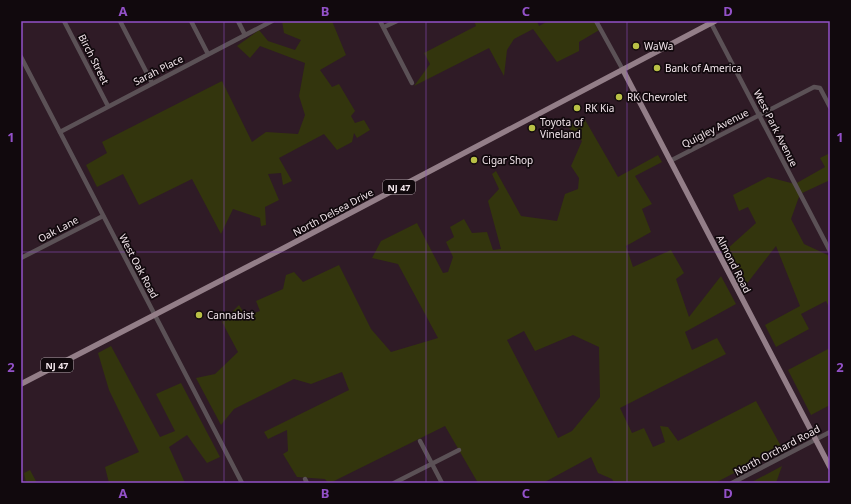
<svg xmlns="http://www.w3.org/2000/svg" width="851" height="504" viewBox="0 0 851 504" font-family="'Noto Sans',sans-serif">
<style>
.green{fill:#33350d;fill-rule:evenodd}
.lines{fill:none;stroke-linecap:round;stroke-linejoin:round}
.minor{stroke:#5b5156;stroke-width:4.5}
.major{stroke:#937e88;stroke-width:5.5}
.grid{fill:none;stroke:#9351c8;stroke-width:1;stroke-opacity:0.55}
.poi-dot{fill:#b9c046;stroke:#11090d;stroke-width:1.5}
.labels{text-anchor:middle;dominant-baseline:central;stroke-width:3.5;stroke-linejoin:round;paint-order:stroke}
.shield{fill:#11090d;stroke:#aea3a8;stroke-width:1}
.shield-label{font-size:9px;font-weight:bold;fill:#f2e5eb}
.poi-label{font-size:10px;fill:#f2e5eb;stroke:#11090d;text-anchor:start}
.street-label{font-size:10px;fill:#f2e5eb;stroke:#11090d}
.neatline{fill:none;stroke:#9351c8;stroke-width:1.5}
.grid-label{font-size:13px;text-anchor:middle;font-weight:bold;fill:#9351c8}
</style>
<rect width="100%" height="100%" fill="#2f1b26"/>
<!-- green -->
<g class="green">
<polygon points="282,21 332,21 346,55 320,70 332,87 339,84 355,111 351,116 355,123 364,120 370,130 357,138 354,133 352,142 337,150 324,134 279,158 292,181 283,185 281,173 268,174 279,200 265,207 266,225 261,226 260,218 233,209 221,234 192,179 139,205 123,174 97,187 86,165 107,153 102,142 222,81 252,142 266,132 298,134 305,115 299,96 305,63 260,46 250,58 237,46 259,30 268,41 295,50 301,40 284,33"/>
<polygon points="474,21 537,21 539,26 548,21 596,21 601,29 579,42 579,51 557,62 533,29 514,39 507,50 504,76 489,48 414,86 430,64 424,53 476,26"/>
<path d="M584,118L618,177L658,155L662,162L635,176L652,204L642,209L651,232L626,246L633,267L671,250L684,273L676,279L689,317L721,276L736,304L685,332L692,350L717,338L726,354L620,408L632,433L644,428L653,447L665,442L660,426L668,427L678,441L756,401L782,448L715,483H614L612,479L598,473L591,457L543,483H478L445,426L330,483H328L325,479L297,477L283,454L288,451L287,430L268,439L264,432L349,390L342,372L311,384L294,379L234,409L221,425L196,378L215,374L238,352L222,322L239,305L246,316L260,311L256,301L283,289L286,275L294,272L303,282L339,265L371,329L391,352L438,338L398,264L372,258L381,241L417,223L443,273L448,272L453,257L446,242L454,237L450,227L464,219L472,233L487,232L493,250L501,249L488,201L499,189L492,174L496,171L521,216L557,221L565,194L578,189L579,178L571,166L582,141L567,126ZM524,331L535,351L573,335L599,347L600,397L572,431L558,438L507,340Z"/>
<polygon points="830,153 830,184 828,181 800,194 791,219 804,244 830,256 830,309 826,301 801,314 809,329 776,347 765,325 800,306 776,246 745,286 726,250 756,223 748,207 739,211 733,195 768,177 795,184 825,167 820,158"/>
<polygon points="111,346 160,437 175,431 156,394 181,383 220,457 207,463 187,435 169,447 185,483 109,483 105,467 139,452 109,390 98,353"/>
<polygon points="830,348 830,405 811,415 788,370"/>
<polygon points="782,466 776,483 750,483"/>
<polygon points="30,470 37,483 26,483 24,473"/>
</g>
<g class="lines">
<!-- minor -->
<g class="minor">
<polyline points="64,21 108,106"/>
<polyline points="120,21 152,83"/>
<polyline points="191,21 208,54"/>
<polyline points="238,21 245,35"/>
<polyline points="380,21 412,83"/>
<polyline points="596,21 623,70"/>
<polyline points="711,23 830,251"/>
<polyline points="384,27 397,21"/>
<polyline points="21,57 242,483"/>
<polyline points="60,132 272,21"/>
<polyline points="670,161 814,87 820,88 830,107"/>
<polyline points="21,258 103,216"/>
<polyline points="420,441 442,483"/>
<polyline points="305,479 307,483"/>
<polyline points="394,483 459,450"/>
<polyline points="732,483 830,432"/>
</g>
<!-- major -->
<g class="major">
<polyline points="623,70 830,467"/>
<polyline points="21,384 282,249 715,21"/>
</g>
</g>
<!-- grid -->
<path class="grid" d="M224,21V483M426,21V483M627,21V483M21,252H830"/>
<!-- markers -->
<g class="poi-dot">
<circle cx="636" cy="46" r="4"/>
<circle cx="657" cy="68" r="4"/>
<circle cx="619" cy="97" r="4"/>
<circle cx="577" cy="108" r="4"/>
<circle cx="532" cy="128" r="4"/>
<circle cx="474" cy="160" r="4"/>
<circle cx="199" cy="315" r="4"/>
</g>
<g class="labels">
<!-- shield labels -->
<g class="shield">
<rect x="383" y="180" width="32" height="14" rx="3"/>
<rect x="41" y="358" width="32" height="14" rx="3"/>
</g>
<g class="shield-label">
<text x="399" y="187">NJ 47</text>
<text x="57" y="365">NJ 47</text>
</g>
<!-- poi labels -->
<g class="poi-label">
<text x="644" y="46">WaWa</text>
<text x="665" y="68">Bank of America</text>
<text x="627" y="97">RK Chevrolet</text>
<text x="585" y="108">RK Kia</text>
<text x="540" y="122">Toyota of<tspan x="540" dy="12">Vineland</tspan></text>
<text x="482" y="160">Cigar Shop</text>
<text x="207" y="315">Cannabist</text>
</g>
<!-- street labels -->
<g class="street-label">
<text transform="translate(94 59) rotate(63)">Birch Street</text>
<text transform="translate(158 70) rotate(-27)">Sarah Place</text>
<text transform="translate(715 128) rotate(-27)">Quigley Avenue</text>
<text transform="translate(776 128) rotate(63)">West Park Avenue</text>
<text transform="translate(333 212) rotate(-28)">North Delsea Drive</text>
<text transform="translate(58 229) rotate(-28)">Oak Lane</text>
<text transform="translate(734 264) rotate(63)">Almond Road</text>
<text transform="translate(139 266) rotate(62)">West Oak Road</text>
<text transform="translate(777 450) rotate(-28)">North Orchard Road</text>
</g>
</g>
<!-- border -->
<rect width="851" height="504" fill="none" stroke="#11090d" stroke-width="44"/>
<rect x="22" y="22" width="807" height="460" class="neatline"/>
<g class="grid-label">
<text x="123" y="16">A</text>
<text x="325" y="16">B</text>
<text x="526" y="16">C</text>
<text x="728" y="16">D</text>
<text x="11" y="142">1</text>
<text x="840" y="142">1</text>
<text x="11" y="372">2</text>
<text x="840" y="372">2</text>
<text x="123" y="498">A</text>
<text x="325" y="498">B</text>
<text x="526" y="498">C</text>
<text x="728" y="498">D</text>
</g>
</svg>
